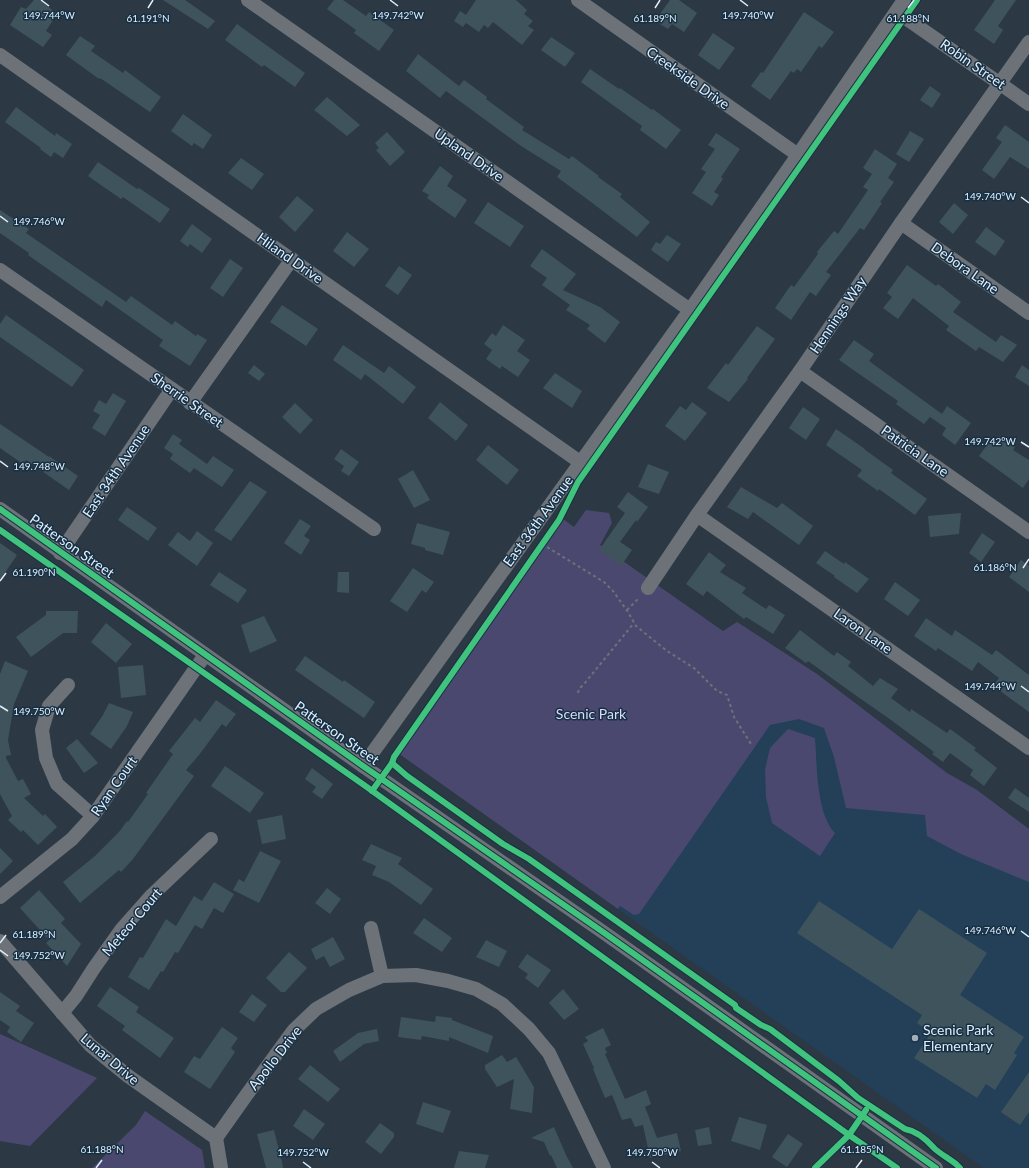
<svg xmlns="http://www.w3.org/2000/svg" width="1029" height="1168" font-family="Lato,sans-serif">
<rect width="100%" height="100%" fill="#2c3944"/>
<!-- built -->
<path fill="#234058" d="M783,674L1029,855V1168H984L618,909Z"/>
<!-- green -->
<g fill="#4b4870">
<path d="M586,510L609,513L612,523L600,545L723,631L737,622L817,674L947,773L977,790L1029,829V882L961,854L927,836L925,815L846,808L834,757L824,728L799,719L770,725L639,914L634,915L620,906L618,909L398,753L563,519L574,527Z"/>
<path d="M788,729L815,738C817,764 816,814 835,833L820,856L772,823L766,797L765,770L770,748Z"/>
<path d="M0,1034L97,1078L30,1146L0,1141Z"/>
<path d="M145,1111L202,1150L205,1168H92L136,1125Z"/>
</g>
<!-- building -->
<g fill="#3e535c">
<path d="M34,0H40L57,14L46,31L52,35L43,47L10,25L21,7L26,9Z"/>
<path d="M163,0H185L215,21L208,29Z"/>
<path d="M334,0H343L366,16L369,12L394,30L379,51L354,33L356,30L327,9Z"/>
<path d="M476,0H516L527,10L524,14L533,21L528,26L534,30L522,45L493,22L488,28L484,25L479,32L466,23L463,27L454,21L460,11L466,15Z"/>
<path d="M670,0H679L697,13L684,32L672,24L668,29L655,21Z"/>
<path d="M995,0H1016L998,26L1003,30L994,44L974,30Z"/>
<path d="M804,12L834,32L822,48L819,46L801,72L797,69L794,73L791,71L770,100L751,86L761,72L763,73Z"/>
<path d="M237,24L305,73L295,87L264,65L262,67L225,40Z"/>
<path d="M713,33L735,48L719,70L698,55Z"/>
<path d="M80,36L95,46L91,51L123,73L125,70L161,97L150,112L100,78L99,79L66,55Z"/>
<path d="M551,37L575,53L565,67L541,50Z"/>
<path d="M418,54L459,86L464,80L487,97L486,99L524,127L522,130L569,159L572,156L599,176L598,177L622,194L620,197L650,222L637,237L591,202L557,177L561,171L521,146L446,91L440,98L406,71Z"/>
<path d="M590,69L619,89L620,88L652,110L653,109L681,130L666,149L640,130L642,126L581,82Z"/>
<path d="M930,86L941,94L932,108L920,100Z"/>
<path d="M327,97L360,125L347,136L314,110Z"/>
<path d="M16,107L55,136L56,133L72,144L63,158L54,152L51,157L40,149L41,148L5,122Z"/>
<path d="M183,114L212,135L203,149L194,143L192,146L171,131Z"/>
<path d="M1005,125L1029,142V169L1010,157L994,179L982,170L1002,142L996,138Z"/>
<path d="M910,131L924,139L909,162L896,154Z"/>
<path d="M387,132L405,152L390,166L376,150L379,148L375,143Z"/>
<path d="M716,133L740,149L721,177L723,179L714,192L719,195L712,206L692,193L706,172L701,169L715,149L708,145Z"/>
<path d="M875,149L897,164L888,178L894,182L880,202L882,203L864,230L860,228L826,272L831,275L816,296L810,292L791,320L775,308L791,285L794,287L818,254L817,252L834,231L838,234L868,190L863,187L872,174L863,168Z"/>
<path d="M241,158L264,174L252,190L228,173Z"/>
<path d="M98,162L137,189L139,188L170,209L160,223L123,197L121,199L88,176Z"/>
<path d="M440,166L453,176L447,186L467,200L455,218L427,198L429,195L422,191Z"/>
<path d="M297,196L314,210L295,232L279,217Z"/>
<path d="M488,202L524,226L510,247L474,223Z"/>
<path d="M954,203L968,215L953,234L939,222Z"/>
<path d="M0,210L29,229L26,233L126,302L131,296L172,325L175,321L196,336L197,334L207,340L190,366L159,346L163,340L106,300L102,307L28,255L29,253L0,233Z"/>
<path d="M192,224L212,239L202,253L190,244L188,247L180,241Z"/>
<path d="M986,227L1005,241L995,256L975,242Z"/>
<path d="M347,232L369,249L354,267L333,251Z"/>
<path d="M667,235L681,244L668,262L651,250L656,242L660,244Z"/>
<path d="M542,249L576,274L563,290L600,307L620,322L605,343L587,329L590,325L566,310L570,305L542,285L547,278L530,266Z"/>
<path d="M230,259L243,268L223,297L210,288Z"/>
<path d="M907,265L936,286L938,284L961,302L953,312L996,342L1001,335L1017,345L1003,362L979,347L976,351L946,330L949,326L913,298L898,319L883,308L892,297L887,293Z"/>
<path d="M399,266L412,275L398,295L385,286Z"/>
<path d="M282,305L318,329L306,346L270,322Z"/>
<path d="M6,315L84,370L72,387L0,337V324Z"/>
<path d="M503,325L525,340L517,351L530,360L518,377L502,366L500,369L486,359L492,350L484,344L492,333L496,336Z"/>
<path d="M757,326L775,339L747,378L748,379L729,402L707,388L726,363L728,365Z"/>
<path d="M854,340L874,354L869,361L942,414L947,406L971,423L955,445L942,435L946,428L930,417L924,424L896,404L898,401L839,360Z"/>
<path d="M343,345L384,373L389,366L416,387L403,404L365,374L361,380L333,360Z"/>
<path d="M254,365L265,374L259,381L248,373Z"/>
<path d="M1022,365L1029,370V386L1015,377Z"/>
<path d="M555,373L582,391L572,408L543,388Z"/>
<path d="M113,393L126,401L105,436L92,428L100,415L93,411L99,400L106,404Z"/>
<path d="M440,402L468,425L456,441L428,418Z"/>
<path d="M692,402L707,413L685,441L665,426L680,406L686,410Z"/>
<path d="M295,403L313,420L300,434L282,417Z"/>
<path d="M803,407L820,419L806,440L789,428Z"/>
<path d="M0,424L49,457V456L78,476L69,490L26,460L23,464L0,448Z"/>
<path d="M836,429L865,449H864L893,470L891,473L927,499L915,515L879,489L878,491L857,476L862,470L826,445Z"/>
<path d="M173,434L182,440L179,444L207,464L213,456L234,470L222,487L194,468L190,473L170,459L173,454L164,448Z"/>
<path d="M999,436L1015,447L1013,450L1029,460V479L1023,488L979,456L990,441L993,444Z"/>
<path d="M488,445L519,470L507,485L476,460Z"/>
<path d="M341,449L359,462L349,476L341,471L344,466L334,459Z"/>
<path d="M648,464L669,472L659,494L638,487Z"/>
<path d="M413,470L430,500L414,508L398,479Z"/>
<path d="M250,481L267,492L231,541L214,530Z"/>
<path d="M741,487L777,508L782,503L813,526L799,545L753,512L748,519L727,507Z"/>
<path d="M628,492L648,507L637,522L636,520L620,542L632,550L621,566L599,550L625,513L617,507Z"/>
<path d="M127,507L157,528L148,541L118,520Z"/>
<path d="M961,513L959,534L930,537L928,516Z"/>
<path d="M300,519L311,526L304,536L310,540L301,555L284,543Z"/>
<path d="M417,523L450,532L443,555L425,550V548L411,544Z"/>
<path d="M197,531L213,543L197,566L168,545L178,532L190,541Z"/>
<path d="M982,533L995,542L981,562L969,553Z"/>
<path d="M0,543L17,555L0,580Z"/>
<path d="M825,551L844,564L845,562L869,579L857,593L834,577L835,576L816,563Z"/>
<path d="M709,552L726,565L720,572L746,588L742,593L766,609L769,605L785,615L773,634L746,617L744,619L707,591L703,596L686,584Z"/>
<path d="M1021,560L1029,566V592L1009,577Z"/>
<path d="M413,568L434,582L426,593L422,590L407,612L390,601Z"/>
<path d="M219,572L247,590L238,603L210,585Z"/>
<path d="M338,572H349V593L337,592Z"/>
<path d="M895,582L920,600L908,616L884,599Z"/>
<path d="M46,611H78L77,633H63L31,657L16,637L46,615Z"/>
<path d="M264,616L277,641L250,653L241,625Z"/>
<path d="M926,618L952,636L955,630L992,655L996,650L1029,675V712L993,686L999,678L978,662L972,671L938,648L936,651L914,636Z"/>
<path d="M106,623L132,644L116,663L91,642Z"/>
<path d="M800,630L834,656L837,652L851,662L848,666L873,686L880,678L898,689L891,698L910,712L911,709L947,733L950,729L976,748L974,750L997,768L984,786L970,775L973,770L950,753L943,762L932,754L934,752L891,720L851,692L808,661L806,663L785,648Z"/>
<path d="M305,656L343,682L344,680L375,702L364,718L295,670Z"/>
<path d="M5,661L28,671L14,704L8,740L11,755L6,756V758L18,781L23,779L31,794L24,798L43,816L45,814L57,827L38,845L23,830L21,832L8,820L12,816L0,794V674Z"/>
<path d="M143,665L146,695L121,698L118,667Z"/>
<path d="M216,700L236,714L226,727L222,724L199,755L186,770L194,776L133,859L121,872L119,870L80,903L63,882L95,856L119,832L127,821L128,822L148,794L146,793L173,754L169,751L195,718L200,722Z"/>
<path d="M109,703L133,712L127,726L111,749L90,734L103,715Z"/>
<path d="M77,739L98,763L84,773L66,748Z"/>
<path d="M225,766L264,793L250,813L211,786Z"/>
<path d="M312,768L333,784L322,799L312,792L316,787L305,779Z"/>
<path d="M1015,788L1029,798V812L1008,798Z"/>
<path d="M282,815L286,839L262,844L257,820Z"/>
<path d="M371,844L402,858L398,864L433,889L421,905L389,882L372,875L376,866L362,860Z"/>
<path d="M0,848L13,861L0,874Z"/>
<path d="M260,851L281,861L259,903L233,890L239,879L244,882Z"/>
<path d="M214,882L234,894L223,913L214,908L202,929L195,925L178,953L175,952L163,972L161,971L149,990L128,977L140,957L143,958L166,919L176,926L194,896L202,901Z"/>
<path d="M327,888L341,899L330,914L315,903Z"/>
<path d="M39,890L65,919L61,923L81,944L67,966L46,943L49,940L20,908Z"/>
<path d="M819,901L892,949L919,909L987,953L960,995L1024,1037L1014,1053L1017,1055L995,1090L986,1084L977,1098L914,1058L931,1033L917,1023L922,1015L797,933Z"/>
<path d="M424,918L452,938L442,952L413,933Z"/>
<path d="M333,937L345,959L330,967L324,956L316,960L311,949Z"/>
<path d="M486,940L507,951L499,967L476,957Z"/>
<path d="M289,952L307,968L285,992H281L266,978Z"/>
<path d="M527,954L551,970L538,988L525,978L528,974L518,967Z"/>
<path d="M110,987L139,1007L136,1012L174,1038L160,1058L122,1030L125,1026L97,1006Z"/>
<path d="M563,989L579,1009L564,1020L549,1003Z"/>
<path d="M0,992L20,1006L16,1011L34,1023L21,1042L7,1032L10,1027L0,1020Z"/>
<path d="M252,994L267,1005L254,1022L239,1012Z"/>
<path d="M436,1016L452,1018V1020L493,1036L488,1053L449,1037V1041L422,1036L421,1040L398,1037L401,1017L435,1022Z"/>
<path d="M222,1027L238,1038L231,1048L235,1052L210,1089L184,1072L194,1056L200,1059Z"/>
<path d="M603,1028L611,1045L605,1048L607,1053L605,1054L625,1099L646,1090L651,1104L645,1107L657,1138L677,1133L681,1151L650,1158L643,1125L635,1127L631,1118L622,1120L612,1095L605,1098L593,1069L594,1068L583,1044L588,1041L585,1037Z"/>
<path d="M377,1029L379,1041L364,1044L340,1062L333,1051L358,1033Z"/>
<path d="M502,1055L507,1062L516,1057L534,1087L532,1113L510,1109L514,1079L497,1087L485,1069V1065Z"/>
<path d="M310,1065L340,1089L328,1102L298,1079Z"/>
<path d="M1029,1072V1112L1020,1125L1001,1112Z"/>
<path d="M423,1102L451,1111L443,1133L416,1124Z"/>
<path d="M304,1109L325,1124L313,1140L293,1126Z"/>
<path d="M739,1117L767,1125L760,1150L731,1141Z"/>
<path d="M380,1123L394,1133V1137L381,1154L365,1142Z"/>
<path d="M554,1127L566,1155L573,1168H557L551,1155L550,1156L544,1142L531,1138Z"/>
<path d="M709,1127L712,1144L698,1146L695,1130Z"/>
<path d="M274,1130L282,1162L283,1168H266L257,1134Z"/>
<path d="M788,1134L803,1144L787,1167L772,1157Z"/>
<path d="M459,1151L489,1155L485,1168H454Z"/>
</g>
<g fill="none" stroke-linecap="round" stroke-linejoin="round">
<!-- path -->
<g stroke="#6c727a" stroke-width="2" stroke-dasharray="3 3" stroke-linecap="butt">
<path d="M542,544L604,582L613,591L628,612L636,626L667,651L694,668L717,691L727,695L734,717L751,744"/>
<path d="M627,610L639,598"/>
<path d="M578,693L579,689L584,684L634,623"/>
</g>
<!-- minor -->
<g stroke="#6d7279" stroke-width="14">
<path d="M248,0L690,310"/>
<path d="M578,0L798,155"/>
<path d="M897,12L1029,104"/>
<path d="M0,55L580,462"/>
<path d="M901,223L1029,313"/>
<path d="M0,270L374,529"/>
<path d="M800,371L1029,532"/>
<path d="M190,403L292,259"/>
<path d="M0,509L363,766L603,932L936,1168"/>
<path d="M697,515L1029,748"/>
<path d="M60,553L172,389"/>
<path d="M648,588L697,515L800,371L901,223L1029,42"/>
<path d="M68,685L49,706L42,730L46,758L57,784L93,816"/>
<path d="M363,766L469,618L690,310L798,155L904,0"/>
<path d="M0,897L72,839L93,816L205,655"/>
<path d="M371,928L382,976"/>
<path d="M0,941L90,1045L128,1076L216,1138L221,1168"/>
<path d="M62,1013L76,996L94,968L121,930L152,895L211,839"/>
<path d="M216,1138L245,1097L294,1030L316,1009L349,990L382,976L416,975L448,981L476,989L502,1004L529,1029L549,1053L604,1168"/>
</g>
<!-- cycleway casing -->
<g stroke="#173044" stroke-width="8">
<g id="cycleway">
<path d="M0,509L363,766L603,932L936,1168"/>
<path d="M0,530L364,785L849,1135L897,1168"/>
<path d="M392,763L407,776L503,844L529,859L735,1005L736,1008L761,1025L770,1029L839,1081L858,1098L905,1129C917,1131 926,1139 934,1148C940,1154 950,1159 957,1165L960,1168"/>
<path d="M372,791L392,763L394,757L559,520L578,482L917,0"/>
<path d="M815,1168L849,1135L866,1110"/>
</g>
</g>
<!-- cycleway -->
<use href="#cycleway" stroke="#40c37c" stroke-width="6"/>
</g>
<!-- ticks -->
<path fill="none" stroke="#e0effc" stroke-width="1.5" d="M41,0L49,6M390,0L398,6M740,0L748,6M148,8L153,0M655,8L660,0M908,8L914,0M1021,197L1029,203M0,216L8,222M1021,442L1029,447M0,461L8,467M1023,568L1029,559M0,581L6,573M1021,686L1029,692M0,706L8,711M1021,931L1029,937M0,943L6,935M0,950L8,956M303,1162L311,1168M652,1162L660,1168M96,1168L102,1160M856,1168L862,1160"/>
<!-- markers -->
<circle fill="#a1afbc" stroke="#173044" stroke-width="1.5" cx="915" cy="1038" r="4"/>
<g text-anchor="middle" stroke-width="3" stroke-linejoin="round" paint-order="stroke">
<!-- street labels -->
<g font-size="14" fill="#e0effc" stroke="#173044">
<text transform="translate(973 64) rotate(35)" y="5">Robin Street</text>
<text transform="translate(688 78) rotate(35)" y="5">Creekside Drive</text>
<text transform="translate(469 155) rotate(35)" y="5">Upland Drive</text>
<text transform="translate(290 258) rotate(35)" y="5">Hiland Drive</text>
<text transform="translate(965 268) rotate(35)" y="5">Debora Lane</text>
<text transform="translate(838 315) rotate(-56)" y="5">Hennings Way</text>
<text transform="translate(187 400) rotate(35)" y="5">Sherrie Street</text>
<text transform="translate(915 451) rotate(35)" y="5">Patricia Lane</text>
<text transform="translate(116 471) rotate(-56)" y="5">East 34th Avenue</text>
<text transform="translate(538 521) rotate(-54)" y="5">East 36th Avenue</text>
<text transform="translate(72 546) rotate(35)" y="5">Patterson Street</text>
<text transform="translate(863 631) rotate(35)" y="5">Laron Lane</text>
<text transform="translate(337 733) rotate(35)" y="5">Patterson Street</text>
<text transform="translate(114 786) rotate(-55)" y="5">Ryan Court</text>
<text transform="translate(132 922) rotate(-50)" y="5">Meteor Court</text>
<text transform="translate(275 1058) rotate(-52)" y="5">Apollo Drive</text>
<text transform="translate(110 1059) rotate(40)" y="5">Lunar Drive</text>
</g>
<!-- park labels -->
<g font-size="14" fill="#dddafb" stroke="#173044">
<text x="591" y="719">Scenic Park</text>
</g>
<!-- poi labels -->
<g font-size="14" fill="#e0effc" stroke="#173044" text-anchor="start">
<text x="923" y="1035">Scenic Park<tspan x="923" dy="16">Elementary</tspan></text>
</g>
</g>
<g font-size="10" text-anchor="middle" fill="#e0effc" stroke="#173044" stroke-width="3" stroke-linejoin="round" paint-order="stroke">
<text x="49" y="19">149.744°W</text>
<text x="748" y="19">149.740°W</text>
<text x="398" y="19">149.742°W</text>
<text x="148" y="22">61.191°N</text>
<text x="655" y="22">61.189°N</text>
<text x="908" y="22">61.188°N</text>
<text x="990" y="200">149.740°W</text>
<text x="39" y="225">149.746°W</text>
<text x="990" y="445">149.742°W</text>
<text x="39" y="470">149.748°W</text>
<text x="995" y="571">61.186°N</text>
<text x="34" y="576">61.190°N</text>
<text x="990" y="690">149.744°W</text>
<text x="39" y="715">149.750°W</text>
<text x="990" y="934">149.746°W</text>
<text x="34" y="938">61.189°N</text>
<text x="39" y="959">149.752°W</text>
<text x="102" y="1153">61.188°N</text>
<text x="862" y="1153">61.185°N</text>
<text x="303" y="1156">149.752°W</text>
<text x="652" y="1156">149.750°W</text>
</g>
</svg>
